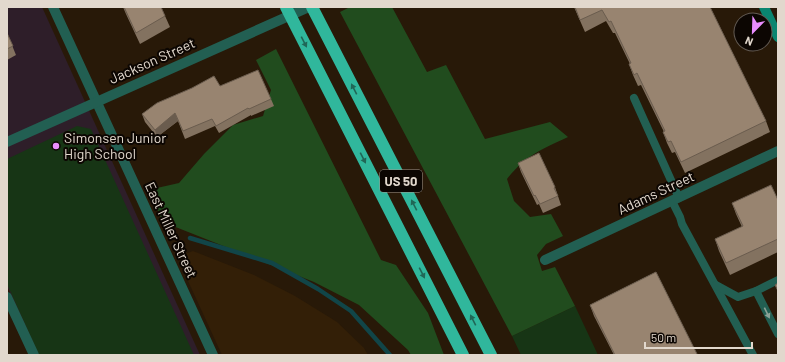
<svg xmlns="http://www.w3.org/2000/svg" width="785" height="362" font-family="Barlow,sans-serif">
<rect width="100%" height="100%" fill="#281908"/>
<!-- built -->
<path fill="#331f07" d="M193,251L254,275L295,296L337,322L364,348L368,355H222L177,257Z"/>
<!-- education -->
<path fill="#2e1e29" d="M7,7H42L200,355H39L7,286Z"/>
<!-- green -->
<g fill="#173515">
<path d="M77,126L91,129L194,355H39L7,284V159Z"/>
<path d="M575,306L598,355H521L512,336Z"/>
</g>
<!-- forest -->
<g fill="#214c1e">
<path d="M350,7H392L427,72L446,65L485,139L550,122L568,137C542,149 525,156 507,179L514,201L530,217L551,214L563,236L546,244L537,255L542,271L555,267L575,306L512,336L340,12Z"/>
<path d="M276,49L381,260L396,265L428,313L444,355H411L408,350L359,305L314,282L163,222L148,190L179,183L204,154L233,125L263,116L271,90L256,60Z"/>
</g>
<g fill="none" stroke-linecap="round" stroke-linejoin="round">
<!-- stream -->
<path stroke="#114548" stroke-width="4.5" d="M190,238L272,263L318,289L351,311L390,355"/>
<!-- lane -->
<g stroke="#225f52" stroke-width="8">
<path d="M634,98L679,198"/>
<path d="M672,201L680,217L682,224L753,355"/>
<path d="M716,285L738,297L756,291L778,280"/>
<path d="M756,291L778,334"/>
</g>
<!-- street -->
<g stroke="#225f52" stroke-width="10">
<path d="M53,7L213,355"/>
<path d="M7,142L309,7"/>
<path d="M545,260L778,151"/>
<path d="M7,297L34,355"/>
</g>
<!-- secondary -->
<path stroke="#098570" stroke-width="10" d="M764,7L778,37"/>
<!-- highway -->
<g stroke="#30b79c" stroke-width="12">
<path d="M286,7L463,355"/>
<path d="M312,7L491,355"/>
</g>
</g>
<!-- wall -->
<g fill="#837260">
<path d="M123,7H161L170,27L140,44L126,14Z"/>
<path d="M574,7H710L766,121L770,132L685,173L675,152L672,153L667,143L663,132H664L641,85L638,86L633,75L629,64H630L615,33H613L606,21L585,32Z"/>
<path d="M7,33L16,55L7,60Z"/>
<path d="M220,86L271,99L274,106L251,116V115L219,133L215,126L185,139L178,121L157,137L145,122L142,114Z"/>
<path d="M518,163L555,187L561,205L543,213L539,204L537,205L521,172Z"/>
<path d="M778,200V252L730,275L719,251L715,239L742,227L736,214L732,203Z"/>
<path d="M656,272L697,355H614L594,316L590,305Z"/>
</g>
<!-- shaded-wall -->
<path fill="#6a5c4e" d="M175,113L178,121L157,137L155,130Z"/>
<!-- building -->
<g fill="#988470" stroke="#6a5c4e">
<path d="M124,7H161L165,16L136,33Z"/>
<path d="M575,7H710L766,121L681,162L671,141L668,142L663,132L665,131L637,73L634,75L629,64L631,63L611,21L609,22L602,10L580,20Z"/>
<path d="M7,33L13,46L7,49Z"/>
<path d="M258,70L271,99L249,109L248,108L216,126L212,119L183,131L175,113L155,130L142,114L157,103L192,88L214,76L220,86Z"/>
<path d="M539,153L555,187L554,188L558,196L540,204L535,195L534,196L518,163Z"/>
<path d="M771,185L778,200V239L726,263L715,239L743,226L732,203Z"/>
<path d="M656,272L697,354L694,355H615L590,305Z"/>
<path d="M778,283V291L775,285Z"/>
</g>
<!-- one-way arrows -->
<defs><path id="oneway-solid" d="M-6-.8H1V-3.2L6.5 0L1 3.2V.8H-6Z"/></defs>
<g fill="#206757">
<use href="#oneway-solid" transform="translate(304 42) rotate(63)"/>
<use href="#oneway-solid" transform="translate(354 89) rotate(-117)"/>
<use href="#oneway-solid" transform="translate(363 158) rotate(63)"/>
<use href="#oneway-solid" transform="translate(414 205) rotate(-117)"/>
<use href="#oneway-solid" transform="translate(422 273) rotate(63)"/>
<use href="#oneway-solid" transform="translate(473 320) rotate(-117)"/>
</g>
<use fill="#8ca296" href="#oneway-solid" transform="translate(767 313) rotate(64)"/>
<!-- markers -->
<circle fill="#e98dfe" stroke="#0c0602" stroke-width="1.5" cx="56" cy="146" r="4"/>
<g text-anchor="middle" stroke-width="4" stroke-linejoin="round" paint-order="stroke">
<!-- shield labels -->
<rect fill="#0c0602" stroke="#a29990" stroke-width="1" x="380" y="170" width="42" height="22" rx="3"/>
<g font-size="13" font-weight="bold" fill="#e2d8cd">
<text x="401" y="186">US 50</text>
</g>
<!-- street labels -->
<g font-size="14" fill="#e2d8cd" stroke="#0c0602">
<text transform="translate(152 61) rotate(-24)" y="5">Jackson Street</text>
<text transform="translate(656 193) rotate(-25)" y="5">Adams Street</text>
<text transform="translate(171 230) rotate(65)" y="5">East Miller Street</text>
</g>
<!-- poi labels -->
<g font-size="14" fill="#e2d8cd" stroke="#0c0602" text-anchor="start">
<text x="64" y="143">Simonsen Junior<tspan x="64" dy="16">High School</tspan></text>
</g>
</g>
<!-- border -->
<rect width="785" height="362" fill="none" stroke="#e2d8cd" stroke-width="16"/>
<!-- north arrow -->
<g transform="translate(753 32) rotate(203)"><circle r="19" fill="#0c0602" stroke="#625a53"/>
<path d="M0-3L7 15L0 10L-7 15Z" fill="#e98dfe"/>
<text y="-6" font-size="11" font-weight="bold" text-anchor="middle" fill="#e2d8cd">N</text>
</g>
<!-- scale -->
<path d="M645 342v6h107v-6" fill="none" stroke="#e2d8cd" stroke-width="2"/>
<text x="651" y="342" font-size="12" fill="#e2d8cd" stroke="#0c0602" stroke-width="3" paint-order="stroke">50 m</text>
</svg>
